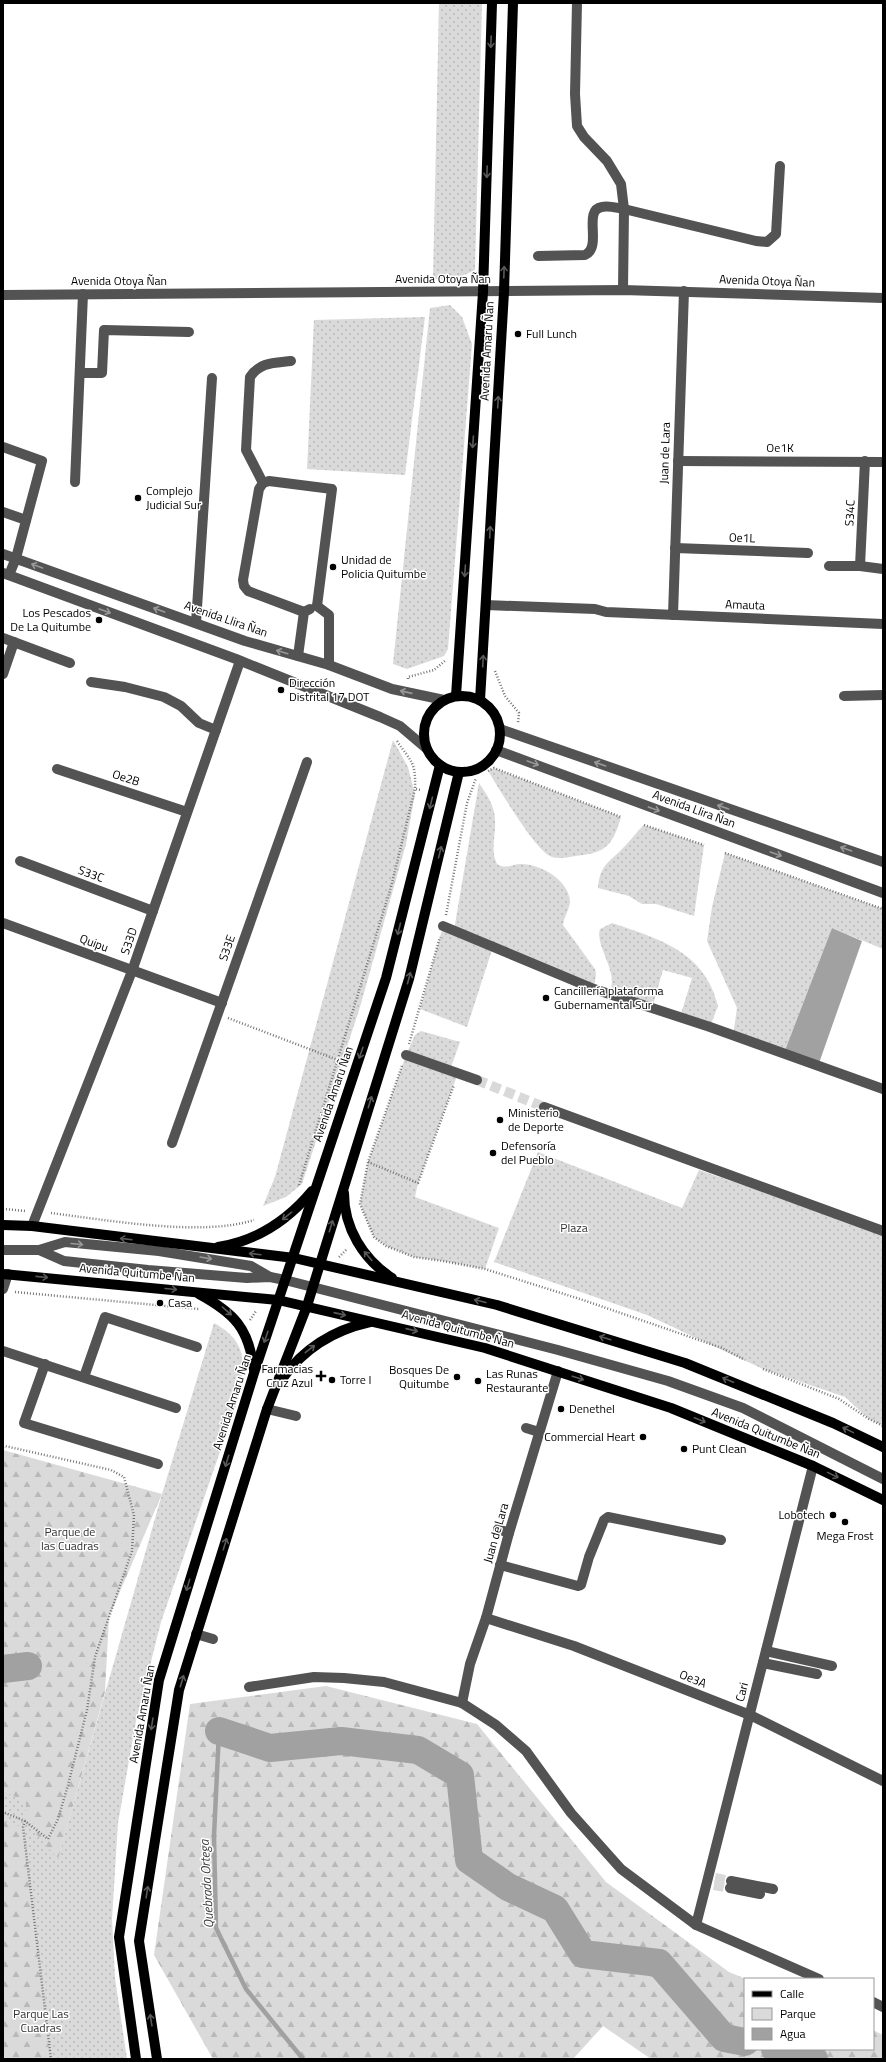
<svg xmlns="http://www.w3.org/2000/svg" width="886" height="2062" font-family="'Titillium Web',sans-serif">
<defs>
<pattern id="green-dots" width="8" height="8" patternUnits="userSpaceOnUse"><rect width="8" height="8" fill="#dadada"/><path d="M2 2h.1M6 6h.1" fill="none" stroke="#b9b9b9" stroke-width="1.8" stroke-linecap="round"/></pattern>
<pattern id="forest-firs" width="22" height="20" patternUnits="userSpaceOnUse"><rect width="22" height="20" fill="#dadada"/><path d="M5 1l3.5 6h-7zM16 11l3.5 6h-7z" fill="#b9b9b9"/></pattern>
</defs>
<rect width="100%" height="100%" fill="#fff"/>
<!-- green -->
<g fill="url(#green-dots)">
<path d="M439,3H482L475,270L453,280L433,279Z"/>
<path d="M450,305L462,317L472,344L448,649L444,656L407,669L393,664L430,308Z"/>
<path d="M425,317L405,475L307,469L314,320Z"/>
<path d="M393,740L408,767L415,794L406,844L360,1007L302,1184L286,1197L263,1206L275,1177Z"/>
<path d="M494,768L621,817C614,840 609,852 583,855C572,856 562,860 552,857C535,851 499,788 488,771Z"/>
<path d="M479,783C487,795 495,806 495,821C496,835 490,851 497,864C506,870 512,864 521,864C540,864 568,879 570,901C570,908 564,917 563,925L595,969L596,974L594,989L493,947L467,1027L420,1009L443,926L454,930Z"/>
<path d="M644,825L704,845L694,916L656,904H642L629,896L598,888C600,864 610,862 625,846C632,839 637,831 644,825Z"/>
<path d="M725,853L883,909V949L832,928L784,1053L733,1036L737,1008L707,941L712,907Z"/>
<path d="M612,923C660,939 705,952 718,1006L710,1027L680,1017L692,978L663,970L652,1008L609,994C619,974 600,954 599,934L600,929Z"/>
<path d="M421,1031L460,1042L450,1070L458,1073L418,1183L415,1197L499,1228L485,1269L443,1261L414,1257L386,1246L374,1237L360,1204L368,1162L375,1143L406,1055L415,1035Z"/>
<path d="M538,1152L682,1208L699,1170L883,1234V1426L869,1419L845,1397L763,1369L647,1315L494,1262Z"/>
<path d="M214,1323C248,1342 245,1362 239,1397L161,1622L136,1721L118,1823L112,1919L115,1978L127,2059H3V1790L27,1803L58,1858L162,1494Z"/>
</g>
<!-- forest -->
<g fill="url(#forest-firs)">
<path d="M3,1450L162,1494L109,1617L105,1692L58,1859L25,1821L26,1803L3,1790Z"/>
<path d="M326,1686L477,1724L606,1882L729,1972L746,1979L745,2049H873V2030L883,2035V2059H651L603,2026L573,2059H213L154,1955L190,1704Z"/>
<path d="M3,1822L23,1827L50,2059H3Z"/>
</g>
<!-- water -->
<path fill="#a1a1a1" d="M832,928L862,941L818,1066L784,1053Z"/>
<g fill="none" stroke-linecap="round" stroke-linejoin="round">
<!-- stream -->
<path stroke="#a1a1a1" stroke-width="4.5" d="M219,1731L214,1836L216,1928L246,1989L303,2059"/>
<!-- river -->
<g stroke="#a1a1a1" stroke-width="28">
<path d="M3,1669L28,1666"/>
<path d="M219,1731L270,1748L341,1741L418,1750L460,1775L469,1860L508,1887L555,1909L583,1954L659,1963L724,2038L745,2042"/>
<path d="M775,2049L814,2059"/>
</g>
<!-- minor-tunnel -->
<g stroke="#d9d9d9" stroke-width="10" stroke-dasharray="10 5" stroke-linecap="butt">
<path d="M477,1080L544,1107"/>
<path d="M715,1878L731,1881"/>
<path d="M714,1885L730,1888"/>
</g>
<!-- path -->
<g stroke="#757575" stroke-width="2.5" stroke-dasharray="1 2" stroke-linecap="butt">
<path d="M495,671L505,696L519,713L518,723"/>
<path d="M408,679V677L434,670L446,660"/>
<path d="M397,741C411,762 416,761 415,789L421,790"/>
<path d="M488,771L494,768L621,817"/>
<path d="M644,825L704,845"/>
<path d="M725,853L883,909"/>
<path d="M446,915L467,803L476,778"/>
<path d="M228,1018L338,1060"/>
<path d="M409,1044L440,937"/>
<path d="M402,1066L368,1162L360,1204L374,1237L386,1246L414,1257L443,1261L485,1269L583,1300L722,1348L745,1360"/>
<path d="M368,1162L418,1183L454,1085"/>
<path d="M299,1185L391,887L415,789"/>
<path d="M3,1209L26,1211"/>
<path d="M51,1213C107,1220 202,1237 254,1220"/>
<path d="M339,1257L347,1249"/>
<path d="M15,1292L199,1309"/>
<path d="M250,1320L256,1311"/>
<path d="M763,1369L839,1399L869,1419L883,1426"/>
<path d="M3,1447L5,1446L111,1470L124,1477L134,1515L132,1551L95,1657L87,1710L68,1785L58,1819L48,1839L25,1821L3,1812"/>
<path d="M25,1821L23,1827L51,2059"/>
</g>
<!-- minor -->
<g stroke="#535353" stroke-width="10">
<path d="M577,3L575,94L577,126L584,137L607,161L621,184L624,209L623,290"/>
<path d="M538,256L585,255C603,247 582,210 602,207C608,205 617,208 624,209L756,241L767,242L776,234L780,166"/>
<path d="M3,295L623,290L883,298"/>
<path d="M80,373H102L104,330L189,332"/>
<path d="M3,447L42,461L16,558L9,575"/>
<path d="M678,461L883,462"/>
<path d="M75,482L83,294"/>
<path d="M263,483L246,450L250,377C260,362 274,363 291,361"/>
<path d="M3,512L26,520"/>
<path d="M675,548L808,553"/>
<path d="M3,554L245,641L329,665L392,689L444,700"/>
<path d="M829,566H860L883,569"/>
<path d="M860,566L865,461"/>
<path d="M3,573L236,659L380,717L400,726L427,749"/>
<path d="M486,605L595,609L606,612L883,624"/>
<path d="M317,606L329,615V665"/>
<path d="M304,612L248,591L244,586L243,580L259,489L263,483L269,481L332,489L317,606"/>
<path d="M673,615L684,291"/>
<path d="M196,623L212,378"/>
<path d="M3,638L70,663"/>
<path d="M298,656L304,612L310,609"/>
<path d="M3,674L14,642"/>
<path d="M91,682L125,687L164,697L181,706L199,723L216,730"/>
<path d="M844,696L883,695"/>
<path d="M500,729L883,862"/>
<path d="M496,750L883,893"/>
<path d="M57,769L187,812"/>
<path d="M20,861L153,911"/>
<path d="M3,923L222,1003"/>
<path d="M443,926L594,989L710,1027L883,1089"/>
<path d="M406,1055L477,1080"/>
<path d="M544,1107L883,1231"/>
<path d="M172,1143L307,762"/>
<path d="M32,1226L132,971L240,661"/>
<path d="M3,1250H39L65,1242L159,1251L251,1266L270,1277"/>
<path d="M39,1250L64,1261L148,1270L247,1278L270,1277L285,1280L558,1350L668,1381L743,1408L883,1479"/>
<path d="M3,1289L8,1274"/>
<path d="M3,1351L176,1408"/>
<path d="M45,1364L24,1423L158,1464"/>
<path d="M84,1377L105,1317L197,1347"/>
<path d="M267,1409L296,1416"/>
<path d="M526,1428L539,1432"/>
<path d="M498,1529L509,1533"/>
<path d="M500,1565L578,1586L581,1585L589,1557L604,1520L608,1517L721,1540"/>
<path d="M486,1618L574,1646L750,1715L883,1781"/>
<path d="M196,1634L213,1639"/>
<path d="M766,1651L832,1666"/>
<path d="M763,1663L817,1674"/>
<path d="M249,1687L314,1677L344,1678L384,1682L462,1703L496,1725L526,1751L571,1813L621,1869L696,1925L819,1979"/>
<path d="M462,1703L470,1664L486,1618L509,1533L558,1371"/>
<path d="M731,1881L773,1889"/>
<path d="M730,1888L760,1894"/>
<path d="M696,1925L813,1466"/>
<path d="M873,2002L883,2007"/>
</g>
<!-- major -->
<g stroke="#000" stroke-width="10">
<path d="M456,696L483,292L492,3"/>
<circle cx="462" cy="734" r="38"/>
<path d="M480,700L504,292L513,3"/>
<path d="M344,1193C344,1228 363,1259 392,1278"/>
<path d="M3,1225L32,1226L294,1258L497,1305L685,1363L833,1423L883,1447"/>
<path d="M218,1247C256,1241 288,1220 312,1191"/>
<path d="M3,1274L278,1300L485,1348L671,1408L813,1466L883,1500"/>
<path d="M199,1294C234,1313 249,1328 254,1370"/>
<path d="M282,1379C304,1348 334,1330 370,1322"/>
<path d="M136,2059L119,1937L159,1680L254,1373L386,978L440,765"/>
<path d="M157,2059L139,1941L179,1690L267,1409L307,1306L320,1264L409,979L459,772"/>
</g>
</g>
<!-- one-way arrows -->
<defs><path id="oneway-shaft" d="M-6 0H5M1.5-3L5.5 0L1.5 3" fill="none" stroke-width="1.6" stroke-linecap="round" stroke-linejoin="round"/></defs>
<g stroke="#595959">
<use href="#oneway-shaft" transform="translate(491 42) rotate(92)"/>
<use href="#oneway-shaft" transform="translate(487 172) rotate(92)"/>
<use href="#oneway-shaft" transform="translate(504 272) rotate(-88)"/>
<use href="#oneway-shaft" transform="translate(498 402) rotate(-87)"/>
<use href="#oneway-shaft" transform="translate(473 442) rotate(94)"/>
<use href="#oneway-shaft" transform="translate(490 532) rotate(-87)"/>
<use href="#oneway-shaft" transform="translate(465 571) rotate(94)"/>
<use href="#oneway-shaft" transform="translate(483 661) rotate(-87)"/>
<use href="#oneway-shaft" transform="translate(431 803) rotate(104)"/>
<use href="#oneway-shaft" transform="translate(440 852) rotate(-76)"/>
<use href="#oneway-shaft" transform="translate(399 929) rotate(104)"/>
<use href="#oneway-shaft" transform="translate(409 978) rotate(-75)"/>
<use href="#oneway-shaft" transform="translate(361 1053) rotate(109)"/>
<use href="#oneway-shaft" transform="translate(370 1102) rotate(-73)"/>
<use href="#oneway-shaft" transform="translate(287 1216) rotate(141)"/>
<use href="#oneway-shaft" transform="translate(331 1226) rotate(-73)"/>
<use href="#oneway-shaft" transform="translate(126 1239) rotate(-173)"/>
<use href="#oneway-shaft" transform="translate(255 1254) rotate(-173)"/>
<use href="#oneway-shaft" transform="translate(368 1256) rotate(-130)"/>
<use href="#oneway-shaft" transform="translate(42 1277) rotate(6)"/>
<use href="#oneway-shaft" transform="translate(171 1289) rotate(5)"/>
<use href="#oneway-shaft" transform="translate(480 1301) rotate(-166)"/>
<use href="#oneway-shaft" transform="translate(227 1311) rotate(41)"/>
<use href="#oneway-shaft" transform="translate(340 1314) rotate(13)"/>
<use href="#oneway-shaft" transform="translate(412 1330) rotate(13)"/>
<use href="#oneway-shaft" transform="translate(266 1337) rotate(109)"/>
<use href="#oneway-shaft" transform="translate(605 1338) rotate(-163)"/>
<use href="#oneway-shaft" transform="translate(310 1349) rotate(-38)"/>
<use href="#oneway-shaft" transform="translate(578 1378) rotate(18)"/>
<use href="#oneway-shaft" transform="translate(728 1380) rotate(-158)"/>
<use href="#oneway-shaft" transform="translate(700 1420) rotate(22)"/>
<use href="#oneway-shaft" transform="translate(848 1430) rotate(-154)"/>
<use href="#oneway-shaft" transform="translate(227 1461) rotate(107)"/>
<use href="#oneway-shaft" transform="translate(833 1475) rotate(26)"/>
<use href="#oneway-shaft" transform="translate(225 1544) rotate(-73)"/>
<use href="#oneway-shaft" transform="translate(188 1585) rotate(107)"/>
<use href="#oneway-shaft" transform="translate(182 1681) rotate(-73)"/>
<use href="#oneway-shaft" transform="translate(152 1724) rotate(99)"/>
<use href="#oneway-shaft" transform="translate(147 1892) rotate(-81)"/>
<use href="#oneway-shaft" transform="translate(151 2020) rotate(-99)"/>
</g>
<g stroke="#989898">
<use href="#oneway-shaft" transform="translate(37 566) rotate(-160)"/>
<use href="#oneway-shaft" transform="translate(159 610) rotate(-160)"/>
<use href="#oneway-shaft" transform="translate(105 611) rotate(20)"/>
<use href="#oneway-shaft" transform="translate(282 652) rotate(-163)"/>
<use href="#oneway-shaft" transform="translate(406 692) rotate(-167)"/>
<use href="#oneway-shaft" transform="translate(533 763) rotate(20)"/>
<use href="#oneway-shaft" transform="translate(600 764) rotate(-161)"/>
<use href="#oneway-shaft" transform="translate(723 807) rotate(-161)"/>
<use href="#oneway-shaft" transform="translate(654 809) rotate(20)"/>
<use href="#oneway-shaft" transform="translate(846 849) rotate(-161)"/>
<use href="#oneway-shaft" transform="translate(776 854) rotate(20)"/>
<use href="#oneway-shaft" transform="translate(77 1244) rotate(5)"/>
<use href="#oneway-shaft" transform="translate(206 1258) rotate(10)"/>
</g>
<!-- markers -->
<g fill="#000" stroke="#fff" stroke-width="1.5">
<circle cx="518" cy="334" r="4"/>
<circle cx="138" cy="498" r="4"/>
<circle cx="333" cy="567" r="4"/>
<circle cx="99" cy="620" r="4"/>
<circle cx="281" cy="690" r="4"/>
<circle cx="546" cy="998" r="4"/>
<circle cx="500" cy="1120" r="4"/>
<circle cx="493" cy="1153" r="4"/>
<circle cx="160" cy="1303" r="4"/>
<path d="M319 1370h4v4h4v4h-4v4h-4v-4h-4v-4h4z"/>
<circle cx="457" cy="1377" r="4"/>
<circle cx="332" cy="1380" r="4"/>
<circle cx="478" cy="1381" r="4"/>
<circle cx="561" cy="1409" r="4"/>
<circle cx="643" cy="1437" r="4"/>
<circle cx="684" cy="1449" r="4"/>
<circle cx="833" cy="1515" r="4"/>
<circle cx="845" cy="1522" r="4"/>
</g>
<g text-anchor="middle" stroke-width="3" stroke-linejoin="round" paint-order="stroke">
<!-- street labels -->
<g font-size="12" fill="#000" stroke="#fff">
<text x="443" y="283">Avenida Otoya Ñan</text>
<text x="119" y="285">Avenida Otoya Ñan</text>
<text transform="translate(767 281) rotate(2)" y="4">Avenida Otoya Ñan</text>
<text transform="translate(487 351) rotate(-87)" y="4">Avenida Amaru Ñan</text>
<text x="780" y="452">Oe1K</text>
<text transform="translate(665 453) rotate(-88)" y="4">Juan de Lara</text>
<text transform="translate(850 513) rotate(-87)" y="4">S34C</text>
<text transform="translate(742 538) rotate(2)" y="4">Oe1L</text>
<text transform="translate(745 605) rotate(2)" y="4">Amauta</text>
<text transform="translate(226 619) rotate(19)" y="4">Avenida Llira Ñan</text>
<text transform="translate(126 778) rotate(18)" y="4">Oe2B</text>
<text transform="translate(694 809) rotate(20)" y="4">Avenida Llira Ñan</text>
<text transform="translate(91 874) rotate(20)" y="4">S33C</text>
<text transform="translate(129 941) rotate(-71)" y="4">S33D</text>
<text transform="translate(94 943) rotate(20)" y="4">Quipu</text>
<text transform="translate(227 948) rotate(-71)" y="4">S33E</text>
<text transform="translate(333 1094) rotate(-71)" y="4">Avenida Amaru Ñan</text>
<text transform="translate(137 1273) rotate(5)" y="4">Avenida Quitumbe Ñan</text>
<text transform="translate(458 1329) rotate(15)" y="4">Avenida Quitumbe Ñan</text>
<text transform="translate(232 1402) rotate(-72)" y="4">Avenida Amaru Ñan</text>
<text transform="translate(766 1433) rotate(22)" y="4">Avenida Quitumbe Ñan</text>
<text transform="translate(496 1533) rotate(-74)" y="4">Juan de Lara</text>
<text transform="translate(693 1679) rotate(22)" y="4">Oe3A</text>
<text transform="translate(742 1692) rotate(-76)" y="4">Cari</text>
<text transform="translate(142 1714) rotate(-80)" y="4">Avenida Amaru Ñan</text>
</g>
<!-- poi labels -->
<g font-size="12" fill="#000" stroke="#fff" text-anchor="start">
<text x="526" y="338">Full Lunch</text>
<text x="146" y="495">Complejo<tspan x="146" dy="14">Judicial Sur</tspan></text>
<text x="341" y="564">Unidad de<tspan x="341" dy="14">Policia Quitumbe</tspan></text>
<text x="91" y="617" text-anchor="end">Los Pescados<tspan x="91" dy="14">De La Quitumbe</tspan></text>
<text x="289" y="687">Dirección<tspan x="289" dy="14">Distrital 17 DOT</tspan></text>
<text x="554" y="995">Cancillería plataforma<tspan x="554" dy="14">Gubernamental Sur</tspan></text>
<text x="508" y="1117">Ministerio<tspan x="508" dy="14">de Deporte</tspan></text>
<text x="501" y="1150">Defensoría<tspan x="501" dy="14">del Pueblo</tspan></text>
<text x="168" y="1307">Casa</text>
<text x="313" y="1373" text-anchor="end">Farmacias<tspan x="313" dy="14">Cruz Azul</tspan></text>
<text x="449" y="1374" text-anchor="end">Bosques De<tspan x="449" dy="14">Quitumbe</tspan></text>
<text x="486" y="1378">Las Runas<tspan x="486" dy="14">Restaurante</tspan></text>
<text x="340" y="1384">Torre I</text>
<text x="569" y="1413">Denethel</text>
<text x="635" y="1441" text-anchor="end">Commercial Heart</text>
<text x="692" y="1453">Punt Clean</text>
<text x="825" y="1519" text-anchor="end">Lobotech</text>
<text x="845" y="1540" text-anchor="middle">Mega Frost</text>
</g>
<!-- park labels -->
<g font-size="12" fill="#313131" stroke="#fff">
<text x="574" y="1232">Plaza</text>
<text x="70" y="1536">Parque de<tspan x="70" dy="14">las Cuadras</tspan></text>
<text x="41" y="2018">Parque Las<tspan x="41" dy="14">Cuadras</tspan></text>
</g>
<!-- water labels -->
<g font-size="13" font-style="italic" fill="#424242" stroke="#fff">
<text transform="translate(206 1884) rotate(-93)" y="5">Quebrada Ortega</text>
</g>
</g>
<!-- border -->
<rect width="886" height="2062" fill="none" stroke="#000000" stroke-width="8"/>
<!-- legend -->
<rect x="744" y="1978" width="130" height="72" fill="#ffffff" stroke="#999999"/>
<rect x="752" y="1991" width="20" height="6" fill="#000000" stroke="#999999"/>
<text x="780" y="1998" font-size="12" fill="#000000">Calle</text>
<rect x="752" y="2008" width="20" height="12" fill="#dadada" stroke="#999999"/>
<text x="780" y="2018" font-size="12" fill="#000000">Parque</text>
<rect x="752" y="2028" width="20" height="12" fill="#a1a1a1" stroke="#999999"/>
<text x="780" y="2038" font-size="12" fill="#000000">Agua</text>
</svg>
